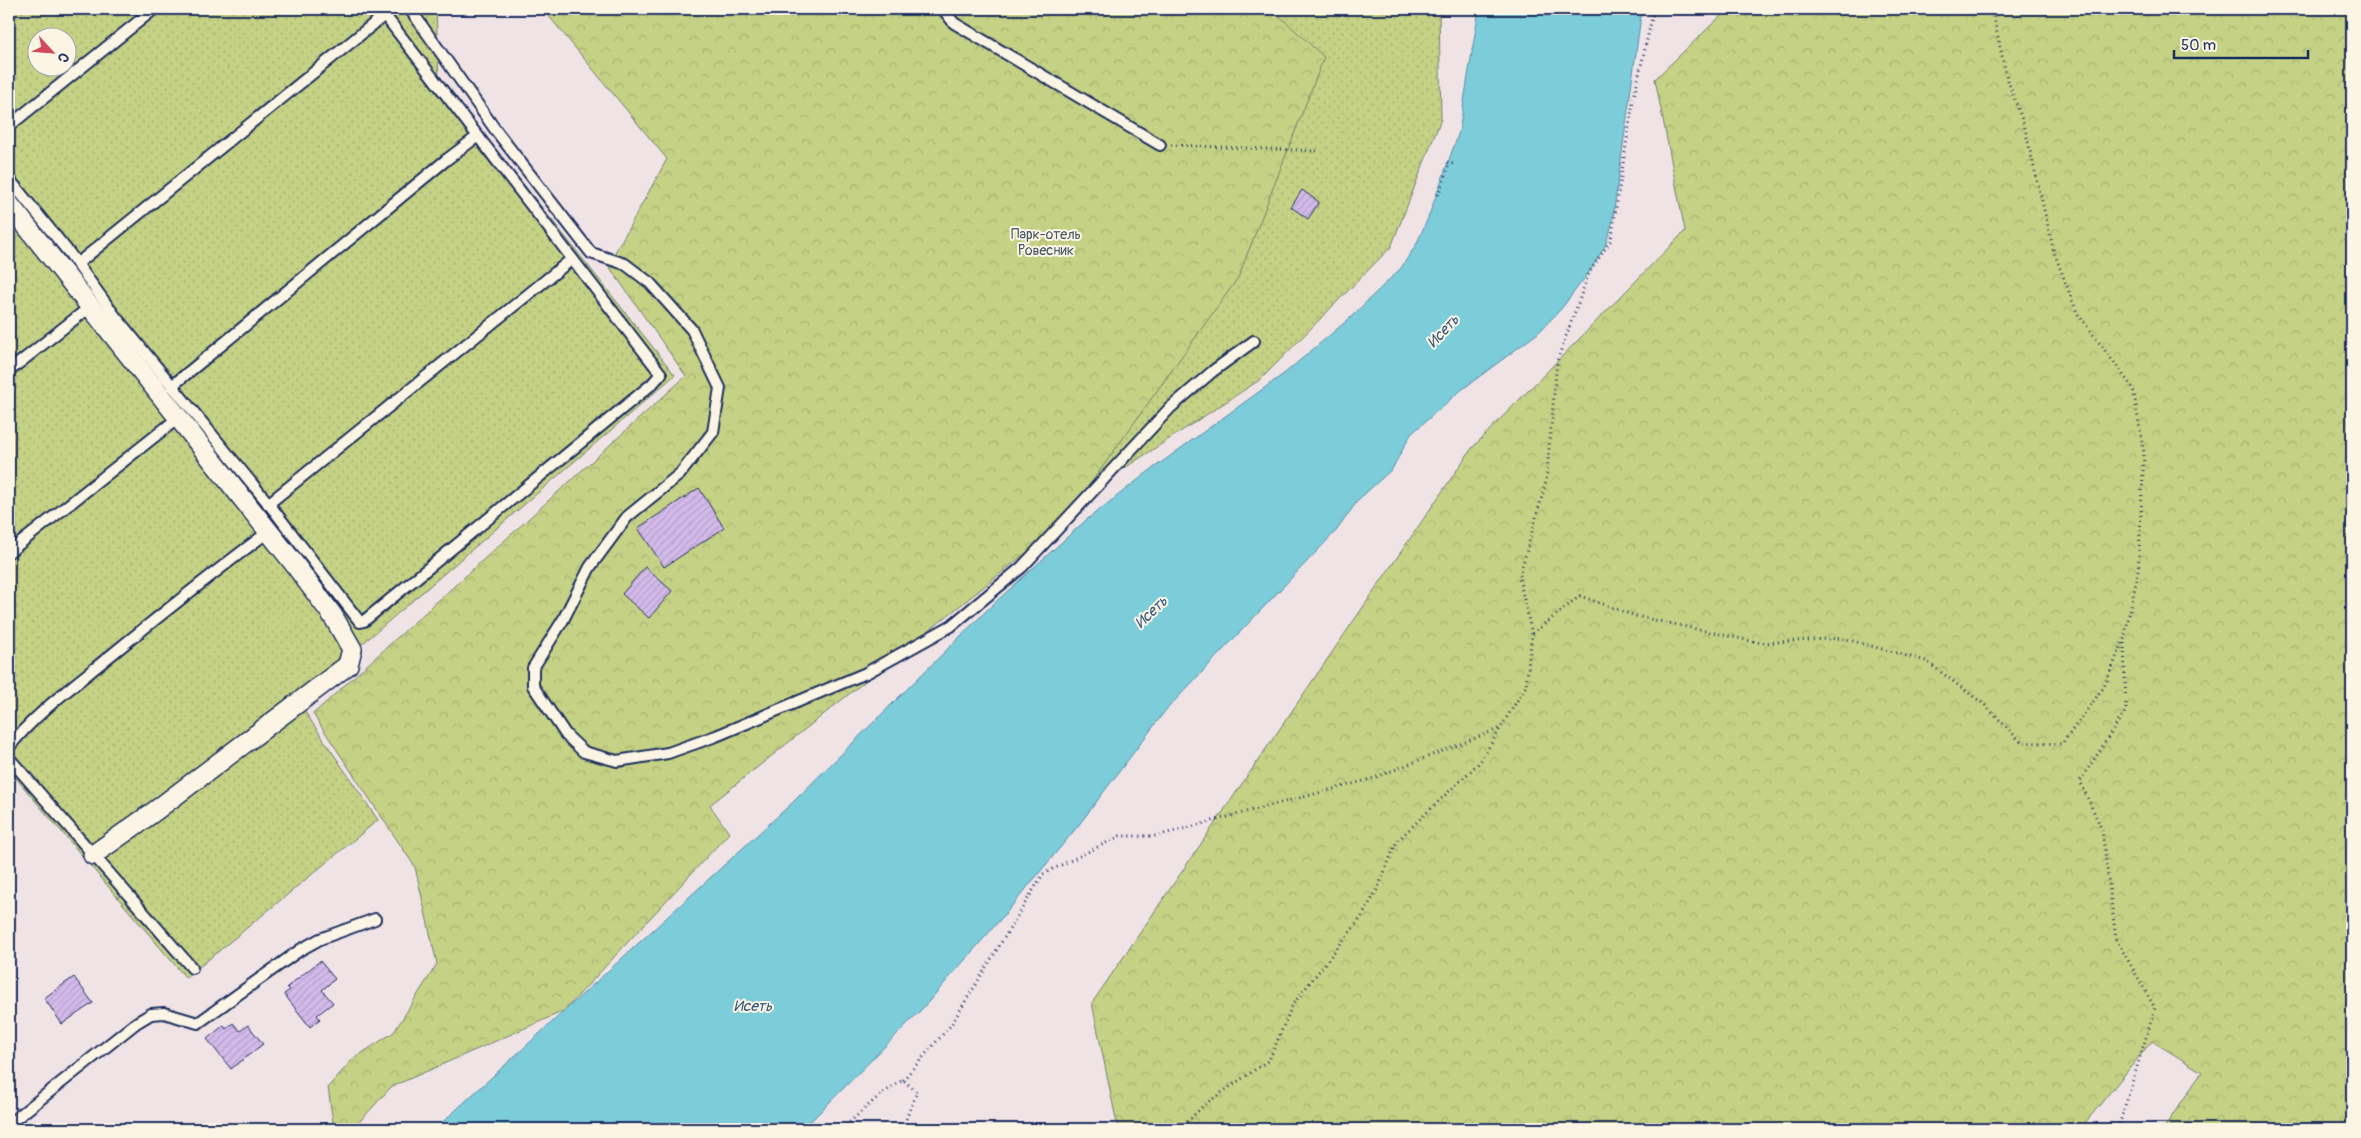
<svg xmlns="http://www.w3.org/2000/svg" width="2361" height="1138" font-family="Pangolin,sans-serif">
<defs>
<pattern id="green-dots" width="8" height="8" patternUnits="userSpaceOnUse" patternTransform="scale(1.25)"><rect width="8" height="8" fill="#c5d184"/><path d="M2 2h.1M6 6h.1" fill="none" stroke="#a9b474" stroke-width="1.8" stroke-linecap="round"/></pattern>
<pattern id="forest-crowns" width="20" height="18" patternUnits="userSpaceOnUse" patternTransform="scale(1.25)"><rect width="20" height="18" fill="#c5d184"/><path d="M2 6a3 3 0 1 1 6 0M12 15a3 3 0 1 1 6 0" fill="none" stroke="#a9b474"/></pattern>
<pattern id="building-hatch" width="6" height="6" patternUnits="userSpaceOnUse" patternTransform="scale(1.25)"><rect width="6" height="6" fill="#d3bae9"/><path d="M-1 1l2-2M0 6l6-6M5 7l2-2" fill="none" stroke="#b5a0ca"/></pattern>
</defs>
<rect width="100%" height="100%" fill="#f0e3e6"/>
<filter id="ink" filterUnits="userSpaceOnUse"><feTurbulence type="fractalNoise" baseFrequency=".02" numOctaves="2"/><feDisplacementMap in="SourceGraphic" scale="10" xChannelSelector="R" yChannelSelector="G"/><feConvolveMatrix kernelMatrix="1 2 1 2 8 2 1 2 1" color-interpolation-filters="sRGB"/></filter>
<g filter="url(#ink)">
<!-- green -->
<g fill="url(#green-dots)" stroke="#708071" fill-rule="evenodd">
<path d="M9,9H436L439,78L675,375L297,700L378,820L186,978L9,770ZM38,38H68V68H38Z"/>
<path d="M563,9H1439L1441,119L1391,247L1261,379L996,552Z"/>
</g>
<!-- forest -->
<g fill="url(#forest-crowns)" stroke="#708071">
<path d="M543,9H1272L1324,57L1238,278L1060,526L710,805L729,833L564,1011L391,1087L353,1129H322L333,1123L328,1087L353,1059L394,1032L437,964L415,867L313,714L686,376L608,265L667,159Z"/>
<path d="M1728,9H2352V1129H2163L2202,1072L2152,1041L2080,1129H1118L1092,1003L1472,448L1685,231L1655,79Z"/>
</g>
<!-- water -->
<path fill="#7dccda" stroke="#568da8" d="M1479,9H1642L1612,224L1605,246L1590,271L1561,309L1538,333L1460,391L1411,434L1392,469L1358,500L1337,530L1165,711L1078,826L1006,913L922,1009L803,1129H435L791,804L989,608L1085,521L1148,472L1285,373L1350,318L1401,268L1416,245L1428,218L1459,132Z"/>
<!-- building -->
<g fill="url(#building-hatch)" stroke="#1b2f5e">
<path d="M1302,190L1319,202L1308,219L1291,207Z"/>
<path d="M699,488L724,528L664,567L638,528Z"/>
<path d="M645,567L672,591L649,618L622,594Z"/>
<path d="M320,961L335,979L322,990L333,1003L317,1015L320,1019L310,1027L284,994L290,990L287,987Z"/>
<path d="M74,977L93,1003L62,1024L44,998Z"/>
<path d="M233,1023L240,1031L248,1025L263,1044L231,1069L207,1039L224,1025L226,1029Z"/>
</g>
<g fill="none" stroke-linecap="round" stroke-linejoin="round">
<!-- service casing -->
<g stroke="#1b2f5e" stroke-width="14">
<g id="service">
<path d="M410,9L497,132L591,253L625,264L650,283L692,330L720,388L713,432L680,474L627,517L590,567L563,620L533,668V686L566,735L584,752L617,761L668,753L716,736L866,673L951,626L1022,567L1170,408L1213,371L1254,341"/>
<path d="M943,9L954,23L1160,145"/>
<path d="M9,126L154,9"/>
<path d="M9,179L70,254L115,316L272,508L360,622L364,621L652,384L661,374L380,9"/>
<path d="M77,264L392,9"/>
<path d="M9,371L91,306"/>
<path d="M173,385L446,160L478,136"/>
<path d="M268,504L572,259"/>
<path d="M9,552L178,418"/>
<path d="M9,747C36,713 72,687 105,660C159,616 213,573 268,532"/>
<path d="M9,758L192,968"/>
<path d="M9,1124L136,1023L151,1014L164,1013L198,1023L300,950L320,939L375,919"/>
</g>
</g>
<!-- minor casing -->
<g stroke="#1b2f5e" stroke-width="22">
<path id="minor" d="M9,204L292,561L333,616L352,649L348,665L155,811L93,855"/>
</g>
<!-- path -->
<g stroke="#1b2f5e" stroke-width="3" stroke-dasharray="1 4" stroke-linecap="butt">
<path d="M1171,145L1319,151"/>
<path d="M1447,162L1453,164"/>
<path d="M1438,195L1450,163"/>
<path d="M1532,634L1519,578L1546,482L1557,361L1589,273L1611,240L1633,101L1654,9"/>
<path d="M903,1080L951,1025L1043,874L1120,836H1156L1371,779L1501,728"/>
<path d="M842,1129L880,1095L903,1080L917,1092L902,1129"/>
<path d="M1180,1129L1205,1104L1269,1060L1293,1004L1361,918L1377,890L1397,841L1480,762L1501,727L1526,686L1532,634L1580,596L1636,616L1761,643L1842,638L1926,661L1985,705L2021,742L2062,744L2104,687L2124,639L2138,573L2144,453L2133,388L2077,313L2054,252L2024,125L2006,75L1992,9"/>
<path d="M2118,1129L2155,1008L2116,939L2102,830L2080,781L2126,710L2124,642"/>
</g>
<!-- service -->
<use href="#service" stroke="#fcf5e5" stroke-width="10"/>
<!-- minor -->
<use href="#minor" stroke="#fcf5e5" stroke-width="19"/>
</g>
</g>
<g text-anchor="middle" stroke-width="4" stroke-linejoin="round" paint-order="stroke">
<!-- park labels -->
<g font-size="14" fill="#465868" stroke="#fcf5e5">
<text x="1046" y="239">Парк-отель<tspan x="1046" dy="16">Ровесник</tspan></text>
</g>
<!-- water labels -->
<g font-size="15" font-style="italic" fill="#34567d" stroke="#fcf5e5">
<text transform="translate(1443 331) rotate(-47)" y="5">Исеть</text>
<text transform="translate(1151 612) rotate(-44)" y="5">Исеть</text>
<text x="753" y="1011">Исеть</text>
</g>
</g>
<!-- margin -->
<rect width="2361" height="1138" fill="none" stroke="#fcf5e5" stroke-width="30"/>
<rect x="15" y="15" width="2331" height="1108" fill="none" stroke="#1b2f5e" stroke-width="2" filter="url(#ink)"/>
<!-- north arrow -->
<g transform="translate(52 52) rotate(116)"><circle r="24" fill="#fcf5e5" stroke="#a2a6af"/>
<path d="M0-4L9 19L0 12L-9 19Z" fill="#d1495b"/>
<text y="-8" font-size="14" font-weight="bold" text-anchor="middle" fill="#1b2f5e">С</text>
</g>
<!-- scale -->
<path d="M2174 50v8h134v-8" fill="none" stroke="#1b2f5e" stroke-width="2.5"/>
<text x="2181" y="50" font-size="15" fill="#1b2f5e" stroke="#fcf5e5" stroke-width="4" paint-order="stroke">50 m</text>
</svg>
